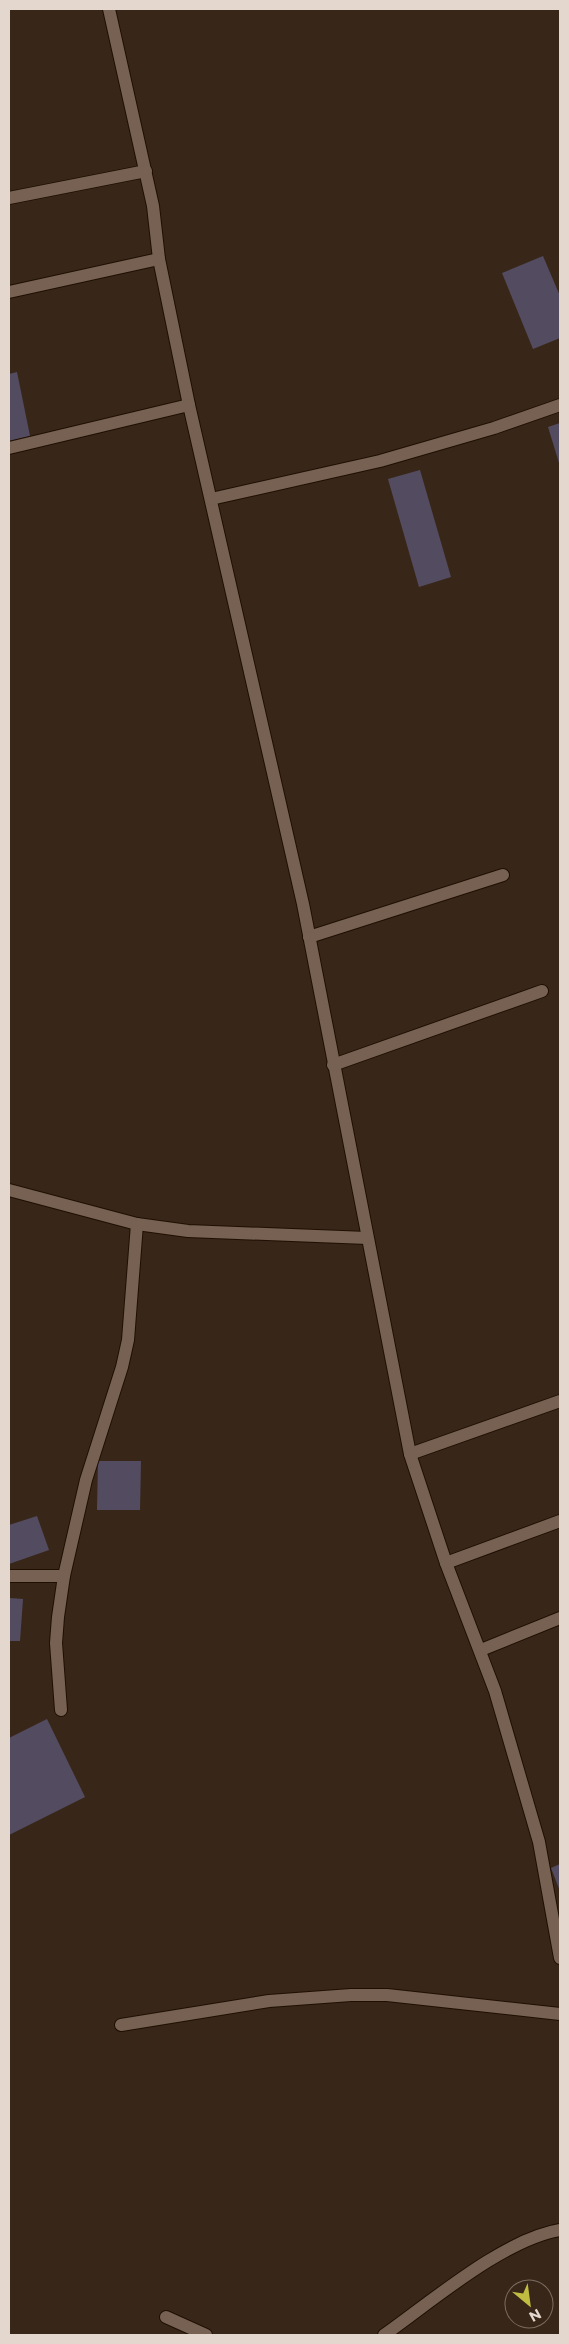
<svg xmlns="http://www.w3.org/2000/svg" width="569" height="2344" font-family="Montserrat,sans-serif">
<rect width="100%" height="100%" fill="#382719"/>
<!-- building -->
<g fill="#534c61">
<path d="M543,256L560,296V338L533,349L502,273Z"/>
<path d="M17,372L30,436L9,441V374Z"/>
<path d="M560,423V466L548,427Z"/>
<path d="M420,470L451,577L419,587L388,479Z"/>
<path d="M98,1461H141L140,1510H97Z"/>
<path d="M37,1516L49,1550L9,1564V1525Z"/>
<path d="M9,1598L23,1599L20,1641H9Z"/>
<path d="M47,1719L85,1797L9,1835V1738Z"/>
<path d="M560,1864V1891L551,1868Z"/>
</g>
<g fill="none" stroke-linecap="round" stroke-linejoin="round">
<!-- minor casing -->
<g stroke="#1f0f03" stroke-width="14">
<g id="minor">
<path d="M109,9L153,206L159,259L189,405L303,904L410,1454L446,1563L495,1691L539,1842L560,1958"/>
<path d="M9,198L146,171"/>
<path d="M9,292L159,259"/>
<path d="M9,448L189,405"/>
<path d="M211,499L380,461L494,428L560,405"/>
<path d="M309,937L503,875"/>
<path d="M333,1065L542,991"/>
<path d="M9,1190L137,1224L188,1231L367,1238"/>
<path d="M410,1454L560,1401"/>
<path d="M446,1563L560,1521"/>
<path d="M9,1576H64"/>
<path d="M481,1650L560,1618"/>
<path d="M61,1710L56,1643L58,1617L64,1576L86,1480L122,1367L128,1340L137,1224"/>
<path d="M121,2025L269,2001L351,1995H387L560,2014"/>
<path d="M166,2317L206,2335"/>
<path d="M384,2335C431,2302 504,2239 560,2230"/>
</g>
</g>
<!-- minor -->
<use href="#minor" stroke="#766152" stroke-width="12"/>
</g>
<!-- border -->
<rect width="569" height="2344" fill="none" stroke="#e3d7ce" stroke-width="20"/>
<!-- north arrow -->
<g transform="translate(529 2304) rotate(151)"><circle r="24" fill="#382719" stroke="#7c6d61"/>
<path d="M0-4L9 19L0 12L-9 19Z" fill="#c1bd40"/>
<text y="-8" font-size="14" font-weight="bold" text-anchor="middle" fill="#e3d7ce">N</text>
</g>
</svg>
